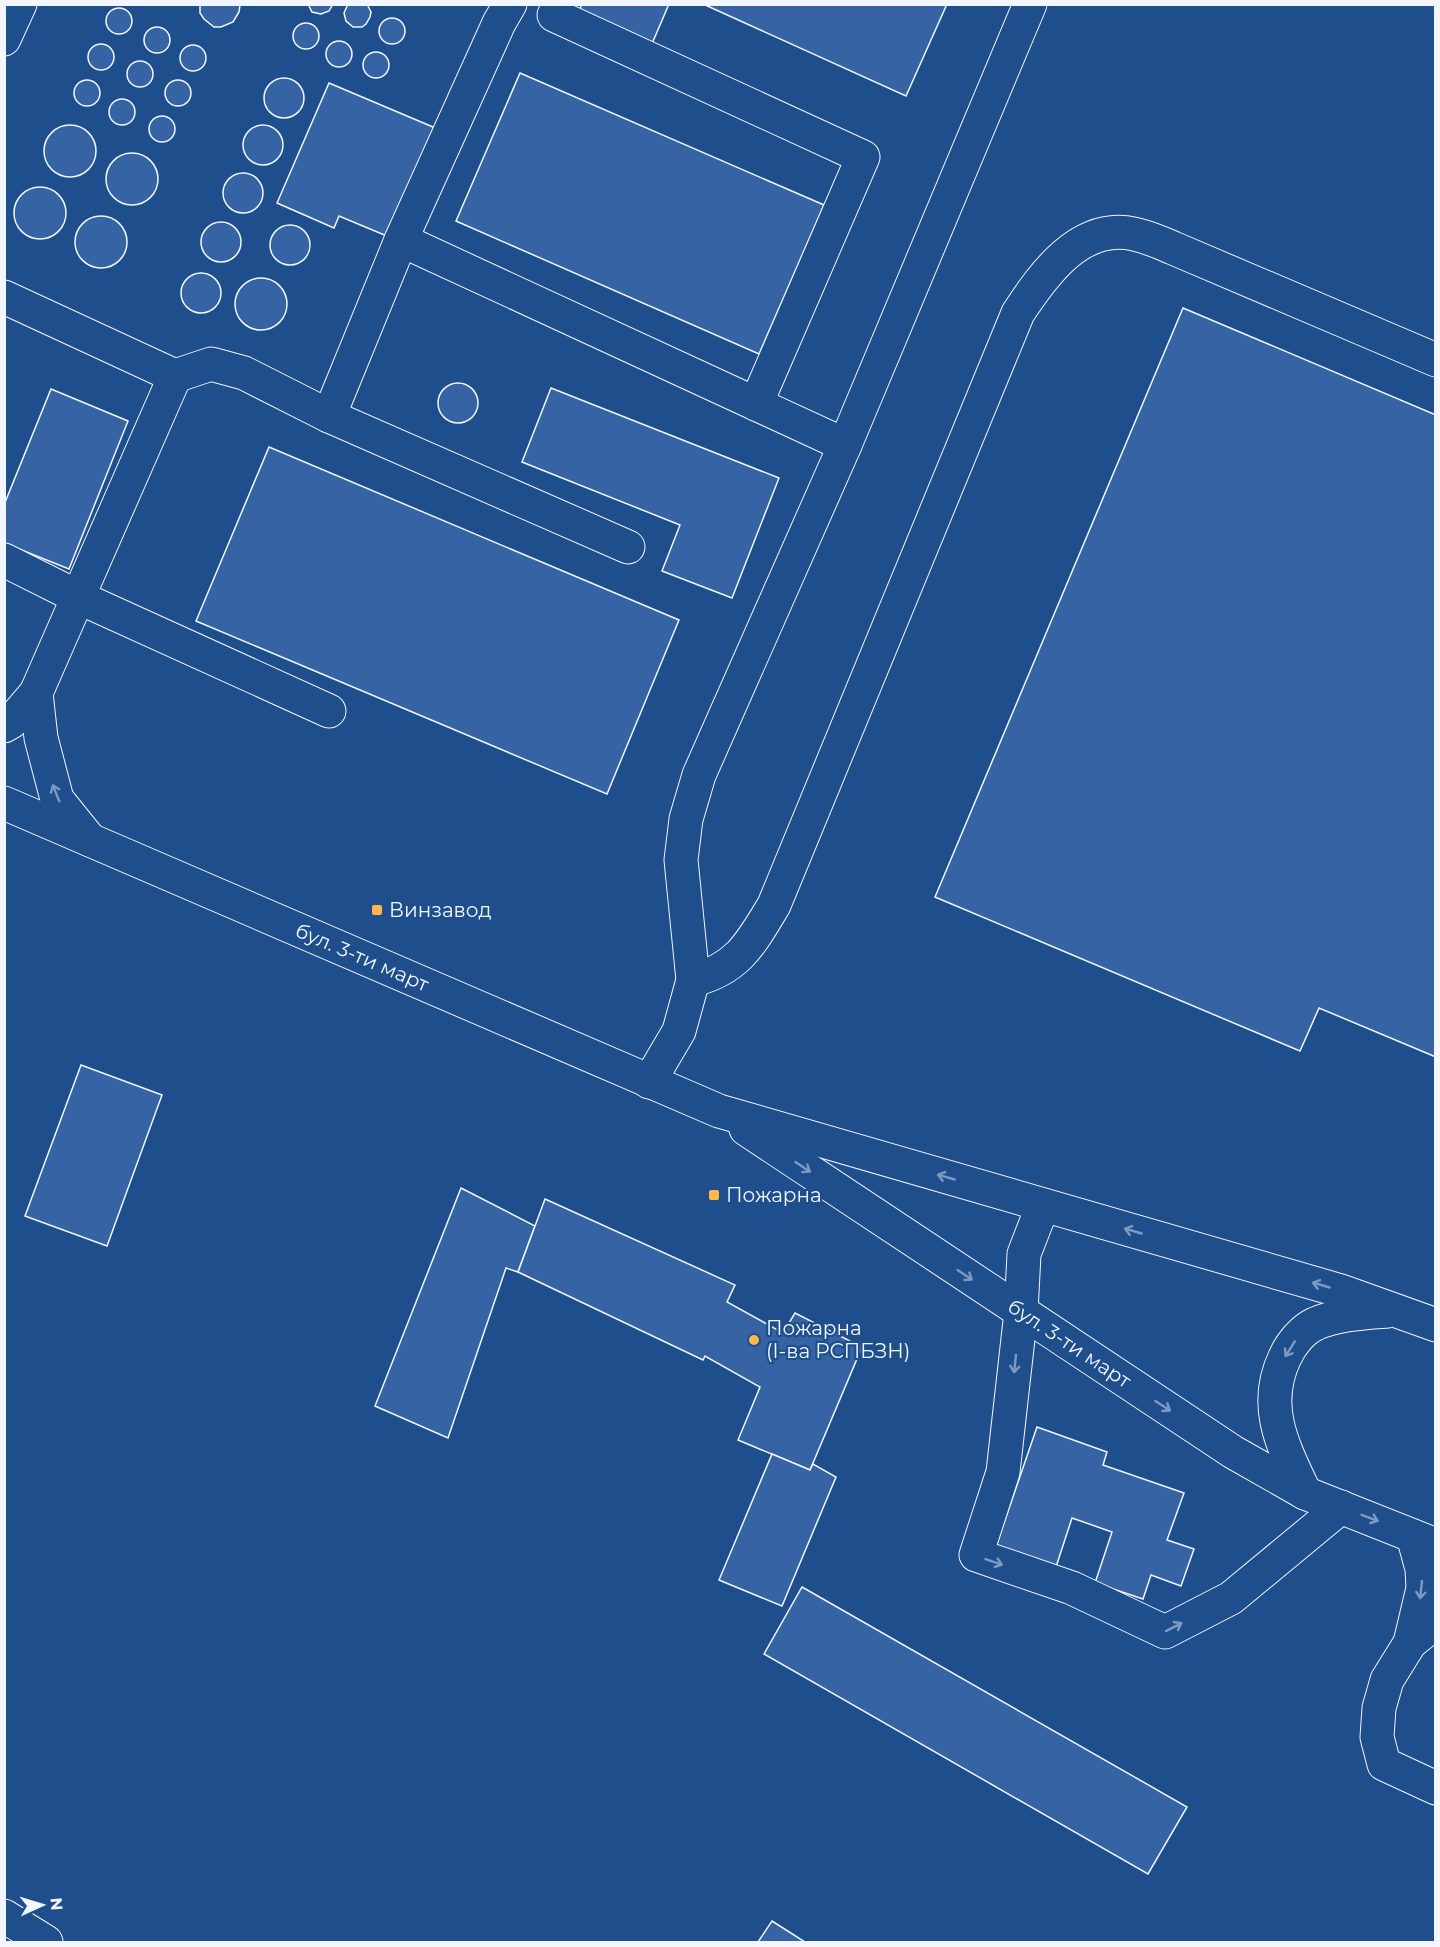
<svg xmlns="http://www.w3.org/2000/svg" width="1440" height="1947" font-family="Montserrat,sans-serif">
<rect width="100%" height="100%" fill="#1f4e8c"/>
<!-- building -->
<g fill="#3563a3" stroke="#f2f6ff" stroke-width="1.5">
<path d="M200,4H240V5L239,12L233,22L221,27H214L204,19L200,13Z"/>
<path d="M308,4H333L329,11L321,14L312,12Z"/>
<path d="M367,4L371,12L370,17L366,24L362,27H353L346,21L344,13L348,4Z"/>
<path d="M582,4H669L651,46L578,13Z"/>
<path d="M703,4H947L906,96Z"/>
<circle cx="119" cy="21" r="13"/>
<circle cx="392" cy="31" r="13"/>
<circle cx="306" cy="36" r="13"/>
<circle cx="157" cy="40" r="13"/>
<circle cx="339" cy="54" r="13"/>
<circle cx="101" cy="57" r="13"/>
<circle cx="193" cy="58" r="13"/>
<circle cx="376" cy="65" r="13"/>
<circle cx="140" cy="74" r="13"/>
<path d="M520,73L824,205L759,354L456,221Z"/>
<circle cx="284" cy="98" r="20"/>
<circle cx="178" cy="93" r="13"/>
<circle cx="87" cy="93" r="13"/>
<path d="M329,83L440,130L394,239L339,216L334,228L277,203Z"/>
<circle cx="122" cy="112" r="13"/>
<circle cx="162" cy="129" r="13"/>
<circle cx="70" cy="151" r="26"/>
<circle cx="263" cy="145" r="20"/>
<circle cx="132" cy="179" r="26"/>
<circle cx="243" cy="193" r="20"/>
<circle cx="40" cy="213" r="26"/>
<circle cx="101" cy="242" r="26"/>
<circle cx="221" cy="242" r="20"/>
<circle cx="290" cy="245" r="20"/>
<circle cx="201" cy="293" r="20"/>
<circle cx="261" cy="304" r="26"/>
<path d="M1183,308L1436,415V1057L1319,1008L1300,1051L935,897Z"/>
<circle cx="458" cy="403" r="20"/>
<path d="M551,388L779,478L732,598L662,571L680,525L522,462Z"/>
<path d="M51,389L128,421L69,569L4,543V505Z"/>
<path d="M269,447L679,620L607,794L196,621Z"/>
<path d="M81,1065L162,1095L107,1246L25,1216Z"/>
<path d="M461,1188L535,1226L518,1272L506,1268L448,1438L375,1406Z"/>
<path d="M545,1199L735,1285L727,1302L783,1333L795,1313L862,1347L810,1470L738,1440L760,1387L705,1356L703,1360L518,1272Z"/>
<path d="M1037,1427L1107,1452L1103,1465L1184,1493L1167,1540L1194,1549L1181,1586L1151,1575L1143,1599L1095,1583L1112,1532L1072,1518L1054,1573L994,1552Z"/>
<path d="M772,1454L810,1470L813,1464L836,1477L782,1606L719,1580Z"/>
<path d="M802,1587L1187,1807L1148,1874L764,1654Z"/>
<path d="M772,1921L805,1942H758Z"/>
</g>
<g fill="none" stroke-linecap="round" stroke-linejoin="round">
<!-- minor casing -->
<g stroke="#f2f6ff" stroke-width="35">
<g id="minor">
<path d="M554,15L863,157L756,404"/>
<path d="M4,39L20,4"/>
<path d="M401,240L845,445"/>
<path d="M4,297L175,376"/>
<path d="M329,416L401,240L499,23L510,4"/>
<path d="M4,560L78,597L329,711"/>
<path d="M36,693L175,376L211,364L244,373L329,416L628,547"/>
<path d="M4,726L11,722L36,693L41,738L57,799L90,840"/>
<path d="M693,980C738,969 751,943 774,905L1018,313C1043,275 1080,222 1134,234C1147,237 1160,242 1173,248L1436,360"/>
<path d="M649,1082L679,1031L693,980L681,860L686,819L699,775L845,445L1030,4"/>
<path d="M1043,1205L1024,1254L1021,1312L1003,1472L976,1555L1072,1588L1165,1632L1231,1598L1341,1507"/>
<path d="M1436,1622L1410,1643L1387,1680L1379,1708L1377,1737L1384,1764L1436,1788"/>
<path d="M1410,1643L1423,1588L1422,1569L1413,1536"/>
<path d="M4,1916L46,1942"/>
</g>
</g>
<!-- major casing -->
<g stroke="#f2f6ff" stroke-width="35">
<g id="major">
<path id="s1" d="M4,803L719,1111L1341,1291L1436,1325"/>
<path id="s2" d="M746,1129L1233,1452L1305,1493L1436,1545"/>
<path d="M1305,1493C1284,1448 1261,1407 1285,1357C1291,1344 1302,1330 1315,1324C1338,1314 1363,1313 1388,1311"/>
</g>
</g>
<!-- minor -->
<use href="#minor" stroke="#1f4e8c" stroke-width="33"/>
<!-- major -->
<use href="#major" stroke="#1f4e8c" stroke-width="33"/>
</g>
<!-- one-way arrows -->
<defs><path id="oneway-shaft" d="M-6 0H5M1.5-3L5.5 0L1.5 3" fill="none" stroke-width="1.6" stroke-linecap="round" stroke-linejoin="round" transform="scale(1.5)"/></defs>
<g stroke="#7e9ac0">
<use href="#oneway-shaft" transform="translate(56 793) rotate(-112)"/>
<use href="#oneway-shaft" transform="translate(803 1167) rotate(34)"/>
<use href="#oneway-shaft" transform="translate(946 1177) rotate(-164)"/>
<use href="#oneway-shaft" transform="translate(1133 1231) rotate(-164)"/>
<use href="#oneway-shaft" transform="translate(965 1275) rotate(34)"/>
<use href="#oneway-shaft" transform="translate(1321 1285) rotate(-164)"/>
<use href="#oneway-shaft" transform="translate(1290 1349) rotate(122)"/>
<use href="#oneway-shaft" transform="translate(1015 1364) rotate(96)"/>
<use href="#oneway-shaft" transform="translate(1163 1406) rotate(33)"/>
<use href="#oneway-shaft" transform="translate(1370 1518) rotate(21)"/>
<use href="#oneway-shaft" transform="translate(994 1562) rotate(19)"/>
<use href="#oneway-shaft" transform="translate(1421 1590) rotate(96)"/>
<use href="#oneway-shaft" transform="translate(1174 1627) rotate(-27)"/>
</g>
<!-- markers -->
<g fill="#ffb74d" stroke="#1f4e8c" stroke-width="2">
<rect x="371" y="904" width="12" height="12" rx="3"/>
<rect x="708" y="1189" width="12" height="12" rx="3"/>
<circle cx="754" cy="1340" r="6"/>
</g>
<g text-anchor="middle" stroke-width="4.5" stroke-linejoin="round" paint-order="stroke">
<!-- poi labels -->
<g font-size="20" fill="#f2f6ff" stroke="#1f4e8c" text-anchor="start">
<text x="389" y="917">Винзавод</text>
<text x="726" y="1202">Пожарна</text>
<text x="766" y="1335">Пожарна<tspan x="766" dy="23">(I-ва РСПБЗН)</tspan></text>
</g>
<!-- street labels -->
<g font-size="20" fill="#f2f6ff" stroke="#1f4e8c">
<text dy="7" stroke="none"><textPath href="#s1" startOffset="390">бул. 3-ти март</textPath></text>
<text dy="7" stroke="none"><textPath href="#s2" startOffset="388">бул. 3-ти март</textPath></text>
</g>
</g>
<!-- border -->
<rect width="1440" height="1947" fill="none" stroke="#f2f6ff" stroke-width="12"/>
<!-- north arrow -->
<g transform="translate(42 1905) rotate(86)" stroke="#1f4e8c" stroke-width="4.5" paint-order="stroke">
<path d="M0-4.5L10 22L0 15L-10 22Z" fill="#f2f6ff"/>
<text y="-9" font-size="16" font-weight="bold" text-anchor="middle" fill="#f2f6ff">N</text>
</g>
</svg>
